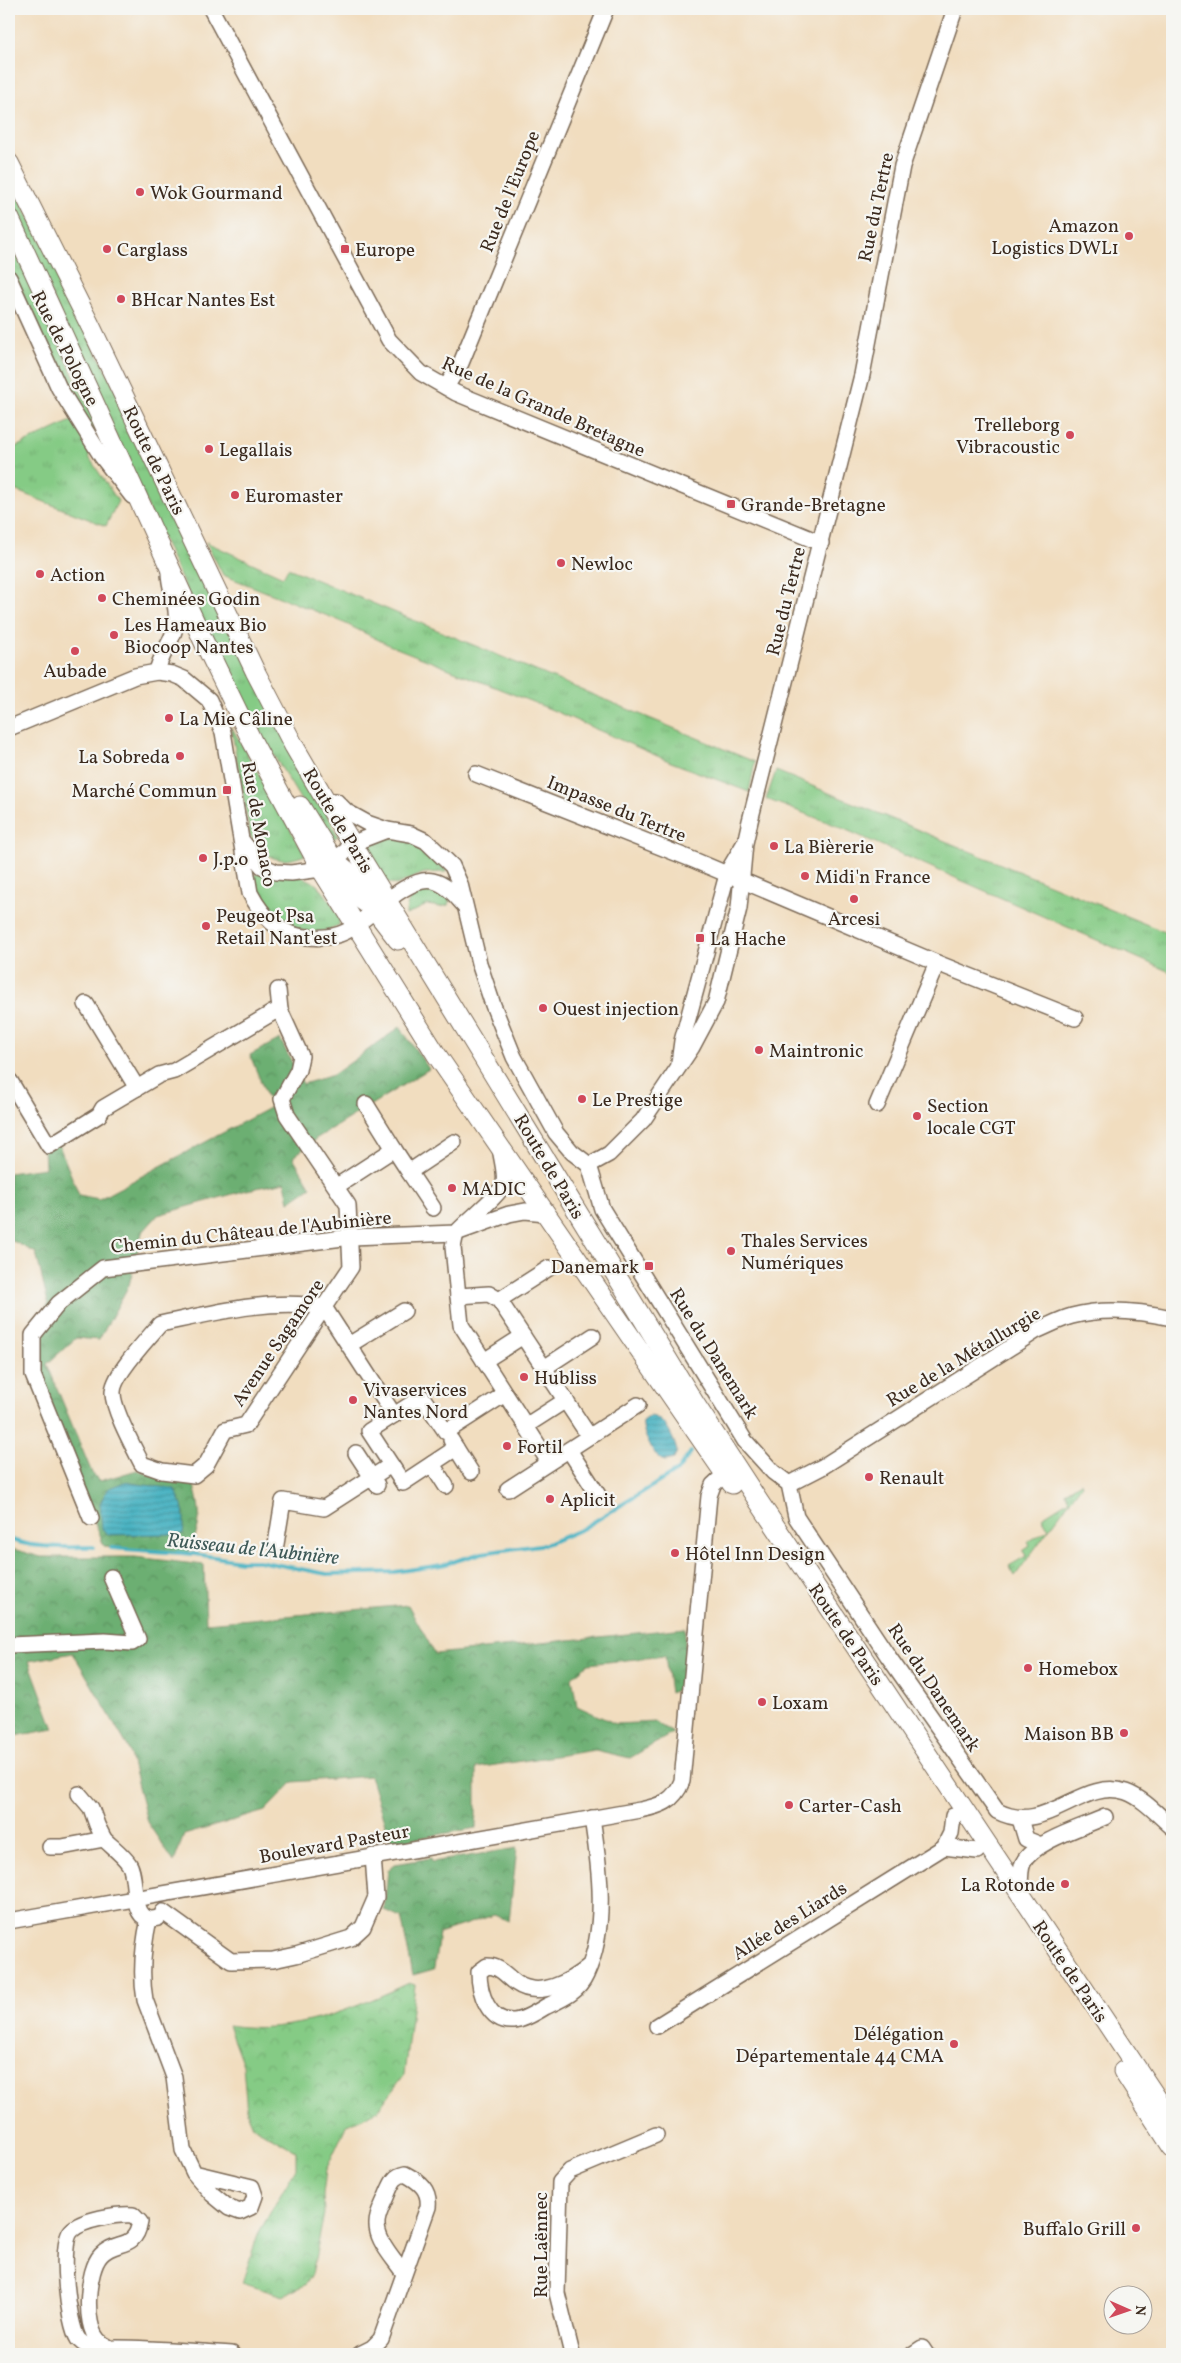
<svg xmlns="http://www.w3.org/2000/svg" width="1181" height="2363" font-family="Vollkorn,serif">
<defs>
<pattern id="grass-tufts" width="24" height="20" patternUnits="userSpaceOnUse" patternTransform="scale(1.25)"><rect width="24" height="20" fill="#85cb85"/><path d="M3 7l-1-3M5 7V3M7 7l1-3M15 17l-1-3M17 17v-4M19 17l1-3" fill="none" stroke="#74ae72"/></pattern>
<pattern id="forest-crowns" width="20" height="18" patternUnits="userSpaceOnUse" patternTransform="scale(1.25)"><rect width="20" height="18" fill="#6caf72"/><path d="M2 6a3 3 0 1 1 6 0M12 15a3 3 0 1 1 6 0" fill="none" stroke="#5a8f5d"/></pattern>
<pattern id="park-crowns" width="20" height="18" patternUnits="userSpaceOnUse" patternTransform="scale(1.25)"><rect width="20" height="18" fill="#85cb85"/><path d="M2 6a3 3 0 1 1 6 0M12 15a3 3 0 1 1 6 0" fill="none" stroke="#74ae72"/></pattern>
<pattern id="water-rules" width="6" height="5" patternUnits="userSpaceOnUse" patternTransform="scale(1.25)"><rect width="6" height="5" fill="#44b1c1"/><path d="M0 2.5h6" fill="none" stroke="#3a909c"/></pattern>
</defs>
<rect width="100%" height="100%" fill="#f6f6f2"/>
<filter id="ink" filterUnits="userSpaceOnUse"><feTurbulence type="fractalNoise" baseFrequency=".02" numOctaves="2"/><feDisplacementMap in="SourceGraphic" scale="10" xChannelSelector="R" yChannelSelector="G"/><feConvolveMatrix kernelMatrix="1 2 1 2 8 2 1 2 1" color-interpolation-filters="sRGB"/></filter>
<filter id="wash" filterUnits="userSpaceOnUse"><feTurbulence type="fractalNoise" baseFrequency=".0096" numOctaves="4" result="noise"/><feDisplacementMap in="SourceGraphic" scale="20" xChannelSelector="R" yChannelSelector="G"/><feGaussianBlur stdDeviation="1.12" result="paint"/><feColorMatrix in="noise" values="0 0 0 0 0 0 0 0 0 0 0 0 0 0 0 0 0 1.4 0 .05"/><feComposite in="paint" operator="in"/></filter>
<g filter="url(#wash)">
<rect width="100%" height="100%" fill="#f1ddbf"/>
<!-- grass -->
<g fill="url(#grass-tufts)" stroke="#607a52">
<path d="M9,177L338,836L326,842L263,737L184,585L9,202Z"/>
<path d="M9,238L105,443L88,456L118,501L106,526L9,488V450L80,417L9,269Z"/>
<path d="M206,542L283,577L288,568L755,762L749,792L671,762L550,709L389,645L338,620L223,575Z"/>
<path d="M231,726L305,855C278,866 265,858 250,835Z"/>
<path d="M776,771L1172,935V973L835,825L766,799Z"/>
<path d="M386,837C417,842 424,846 446,869V872L424,873L396,885L384,881L362,846Z"/>
<path d="M264,872C298,877 312,871 331,903C335,910 340,917 339,925C304,946 254,915 255,875Z"/>
<path d="M433,888L440,890L451,901L448,902L449,905L440,907L427,905L406,915C406,898 416,888 433,888Z"/>
<path d="M1081,1482L1082,1484L1015,1576L1009,1566L1026,1556L1023,1551L1030,1546L1028,1542L1049,1529L1042,1517L1069,1500L1065,1492Z"/>
</g>
<!-- forest -->
<g fill="url(#forest-crowns)" stroke="#546c48">
<path d="M400,1027L429,1069L317,1138L293,1157L311,1187L289,1202L285,1182L247,1190L158,1215L142,1233L129,1285L99,1340L76,1338L47,1364L92,1473L100,1481L137,1470L149,1475L193,1482C202,1514 202,1523 188,1554L104,1546L37,1374L36,1335L48,1303L36,1253L9,1239V1173L45,1168L44,1148L56,1138L79,1195L99,1199L271,1107L250,1055L280,1039L303,1084L333,1075Z"/>
<path d="M9,1548L41,1557H135L204,1565L206,1623L408,1605L435,1654L685,1628V1687L670,1693L665,1656L588,1664L572,1677L577,1706L616,1724L655,1722L673,1733L630,1758L595,1750L476,1768V1828L391,1843L370,1776L293,1782L265,1811L184,1835L174,1862L147,1822L128,1747L73,1653L29,1661L54,1729L15,1736L9,1712Z"/>
<path d="M517,1848L509,1921L494,1915L439,1933L434,1969L413,1975L401,1917L384,1910L388,1870L395,1864L431,1858L432,1862Z"/>
</g>
<!-- park -->
<path fill="url(#park-crowns)" stroke="#607a52" d="M409,1983L415,1985L404,2075L378,2110L346,2126L326,2170L323,2194L324,2214L312,2274L306,2284L283,2296L242,2283L258,2234L296,2168V2151L253,2126L247,2112L243,2065L228,2025C292,2036 353,2009 409,1983Z"/>
<!-- water -->
<g fill="url(#water-rules)" stroke="#406e70">
<path d="M650,1416C665,1417 674,1439 677,1451L674,1459C670,1460 666,1462 662,1460C653,1455 641,1431 643,1421Z"/>
<path d="M124,1482L175,1489C183,1504 186,1517 183,1534L109,1535L102,1529L100,1504L107,1489Z"/>
</g>
<g fill="none" stroke-linecap="round" stroke-linejoin="round">
<!-- stream -->
<g stroke="#44b1c1" stroke-width="4">
<path d="M9,1539C36,1549 64,1547 93,1547"/>
<path d="M111,1548L195,1554L241,1561H259L327,1574L394,1572L442,1565L482,1553L547,1544L582,1529L677,1471L691,1452"/>
</g>
</g>
</g>
<g filter="url(#ink)">
<g fill="none" stroke-linecap="round" stroke-linejoin="round">
<!-- minor casing -->
<g stroke="#7b6956" stroke-width="18">
<g id="minor">
<path d="M211,9L389,340L421,373L456,393L821,543"/>
<path d="M9,278L59,388L102,457L132,496"/>
<path d="M446,387L461,363L606,9"/>
<path d="M157,672C160,654 174,641 176,623C179,606 169,590 169,572"/>
<path d="M9,728L135,676L157,672L172,674L184,679L209,700L223,732L250,893C262,916 279,936 307,937C320,938 333,938 345,932C368,921 406,875 433,881C446,884 455,895 463,904"/>
<path d="M476,774L696,861L937,963L1075,1018"/>
<path d="M326,801H336L347,812L367,823L387,830L411,834L426,841L452,866L460,884L479,963L493,1005L514,1057L556,1133L572,1152L589,1165L602,1209L745,1441L773,1472L789,1484L796,1517L888,1656L997,1811C1046,1837 1081,1777 1126,1792C1143,1798 1158,1815 1172,1827"/>
<path d="M242,841L262,866L276,872L291,873L321,869L361,840L387,830"/>
<path d="M278,990L280,1010L301,1056L298,1070L282,1099L287,1115L348,1205L351,1267L324,1307L246,1425L225,1430L206,1465L194,1475L162,1471L142,1464C134,1448 113,1410 113,1393C112,1375 149,1338 160,1324C213,1313 270,1298 324,1307L394,1415L422,1397L446,1432L505,1394"/>
<path d="M86,1004L137,1088"/>
<path d="M679,1063L682,1041L728,871L744,844"/>
<path d="M10,1081L49,1146L99,1115L103,1108L159,1075L174,1071L272,1013L280,1010"/>
<path d="M366,1104L394,1149"/>
<path d="M877,1105L937,963"/>
<path d="M589,1165L609,1154L643,1120L692,1047L716,1002L739,908L745,843L750,821L862,375L902,166L955,9"/>
<path d="M409,1172L433,1208"/>
<path d="M337,1186L394,1149L409,1172L454,1142"/>
<path d="M458,1231C467,1221 502,1193 504,1183C506,1172 501,1158 500,1147"/>
<path d="M456,1233L453,1247L458,1296L489,1294L499,1300L589,1436"/>
<path d="M458,1296L461,1325L549,1462"/>
<path d="M499,1300L549,1268"/>
<path d="M349,1345L404,1311"/>
<path d="M484,1361L523,1336"/>
<path d="M544,1368L593,1336"/>
<path d="M394,1415L369,1431L403,1483L456,1448"/>
<path d="M527,1425L566,1400"/>
<path d="M451,1440L471,1472"/>
<path d="M569,1450L600,1498"/>
<path d="M356,1453L377,1485"/>
<path d="M432,1464L446,1486"/>
<path d="M789,1484L822,1467L1036,1331C1048,1326 1060,1319 1072,1316C1105,1307 1140,1311 1172,1318"/>
<path d="M508,1489L638,1405"/>
<path d="M91,1518L33,1375V1335L59,1303L103,1268L351,1237L456,1233L509,1214L525,1211L546,1213"/>
<path d="M276,1544L283,1501L324,1508L391,1465"/>
<path d="M9,1645L105,1641L132,1643L138,1639L111,1577"/>
<path d="M79,1794L91,1808L97,1825L104,1839"/>
<path d="M1020,1819L1026,1839L1041,1845"/>
<path d="M50,1847H62L104,1839C112,1847 123,1855 129,1864C139,1880 127,1926 158,1918"/>
<path d="M944,1847L977,1851"/>
<path d="M1020,1894C1021,1885 1019,1872 1023,1863C1034,1841 1083,1827 1105,1817"/>
<path d="M163,1912L231,1961L273,1960L296,1955L351,1938L363,1927L376,1897L373,1856"/>
<path d="M149,1919C143,1946 140,1972 145,2000L174,2077L183,2150L194,2173L212,2194L229,2208L240,2212L251,2207L255,2196L252,2187L194,2173"/>
<path d="M9,1921L640,1810C660,1806 674,1802 682,1781L709,1496L713,1485L725,1474"/>
<path d="M589,1966C570,1982 539,1999 516,1983C505,1975 500,1966 487,1966L479,1972C479,1992 488,2023 514,2021C523,2020 537,2012 545,2007C562,1999 578,1993 586,1975C608,1927 600,1869 592,1818"/>
<path d="M657,2026L944,1847L951,1833L953,1816"/>
<path d="M111,2349C107,2346 101,2343 98,2340C83,2324 87,2270 101,2255C116,2239 135,2251 140,2222L133,2215C118,2214 82,2219 71,2231C59,2245 68,2324 78,2339C80,2341 85,2345 87,2346C94,2351 109,2349 117,2348C156,2348 194,2352 232,2354"/>
<path d="M360,2354L372,2348L381,2339L428,2207C430,2190 420,2182 405,2174C394,2176 392,2183 388,2192C385,2200 380,2209 378,2217C372,2237 393,2257 403,2272"/>
<path d="M572,2354L557,2293L560,2182L570,2171L656,2135"/>
<path d="M913,2354L922,2348L926,2354"/>
</g>
</g>
<!-- major casing -->
<g stroke="#7b6956" stroke-width="21">
<g id="major">
<path d="M9,163L91,327L255,671L294,746L326,801L695,1404L759,1502L1172,2121"/>
<path d="M9,217L204,642L252,741L321,869L436,1054L732,1484"/>
<path d="M300,806L333,859L365,886L382,897"/>
<path d="M328,875L375,910L398,940"/>
<path d="M1123,2071L1172,2147"/>
</g>
</g>
<!-- minor -->
<use href="#minor" stroke="#fff" stroke-width="15"/>
<!-- major -->
<use href="#major" stroke="#fff" stroke-width="19"/>
</g>
</g>
<!-- markers -->
<g fill="#d1495b" stroke="#f6f6f2" stroke-width="2">
<circle cx="140" cy="192" r="5"/>
<circle cx="1129" cy="236" r="5"/>
<circle cx="107" cy="249" r="5"/>
<rect x="340" y="244" width="10" height="10" rx="2.5"/>
<circle cx="121" cy="299" r="5"/>
<circle cx="1070" cy="435" r="5"/>
<circle cx="209" cy="449" r="5"/>
<circle cx="235" cy="495" r="5"/>
<rect x="726" y="499" width="10" height="10" rx="2.5"/>
<circle cx="561" cy="563" r="5"/>
<circle cx="40" cy="574" r="5"/>
<circle cx="102" cy="598" r="5"/>
<circle cx="114" cy="635" r="5"/>
<circle cx="75" cy="651" r="5"/>
<circle cx="169" cy="718" r="5"/>
<circle cx="180" cy="756" r="5"/>
<rect x="222" y="785" width="10" height="10" rx="2.5"/>
<circle cx="774" cy="846" r="5"/>
<circle cx="203" cy="858" r="5"/>
<circle cx="805" cy="876" r="5"/>
<circle cx="854" cy="899" r="5"/>
<circle cx="206" cy="926" r="5"/>
<rect x="695" y="933" width="10" height="10" rx="2.5"/>
<circle cx="543" cy="1008" r="5"/>
<circle cx="759" cy="1050" r="5"/>
<circle cx="582" cy="1099" r="5"/>
<circle cx="917" cy="1116" r="5"/>
<circle cx="452" cy="1188" r="5"/>
<circle cx="731" cy="1251" r="5"/>
<rect x="644" y="1261" width="10" height="10" rx="2.5"/>
<circle cx="524" cy="1377" r="5"/>
<circle cx="353" cy="1400" r="5"/>
<circle cx="507" cy="1446" r="5"/>
<circle cx="869" cy="1477" r="5"/>
<circle cx="550" cy="1499" r="5"/>
<circle cx="675" cy="1553" r="5"/>
<circle cx="1028" cy="1668" r="5"/>
<circle cx="762" cy="1702" r="5"/>
<circle cx="1124" cy="1733" r="5"/>
<circle cx="789" cy="1805" r="5"/>
<circle cx="1065" cy="1884" r="5"/>
<circle cx="954" cy="2044" r="5"/>
<circle cx="1136" cy="2228" r="5"/>
</g>
<g text-anchor="middle" stroke-width="4.5" stroke-linejoin="round" paint-order="stroke">
<!-- street labels -->
<g font-size="19" fill="#3b2a1e" stroke="#f6f6f2">
<text transform="translate(509 191) rotate(-68)" y="7">Rue de l'Europe</text>
<text transform="translate(875 207) rotate(-78)" y="7">Rue du Tertre</text>
<text transform="translate(66 348) rotate(63)" y="7">Rue de Pologne</text>
<text transform="translate(544 406) rotate(24)" y="7">Rue de la Grande Bretagne</text>
<text transform="translate(155 460) rotate(64)" y="7">Route de Paris</text>
<text transform="translate(785 601) rotate(-76)" y="7">Rue du Tertre</text>
<text transform="translate(617 808) rotate(22)" y="7">Impasse du Tertre</text>
<text transform="translate(339 820) rotate(59)" y="7">Route de Paris</text>
<text transform="translate(260 824) rotate(80)" y="7">Rue de Monaco</text>
<text transform="translate(550 1166) rotate(59)" y="7">Route de Paris</text>
<text transform="translate(251 1231) rotate(-6)" y="7">Chemin du Château de l'Aubinière</text>
<text transform="translate(277 1342) rotate(-56)" y="7">Avenue Sagamore</text>
<text transform="translate(715 1353) rotate(58)" y="7">Rue du Danemark</text>
<text transform="translate(963 1356) rotate(-31)" y="7">Rue de la Métallurgie</text>
<text transform="translate(847 1634) rotate(56)" y="7">Route de Paris</text>
<text transform="translate(935 1687) rotate(56)" y="7">Rue du Danemark</text>
<text transform="translate(334 1843) rotate(-10)" y="7">Boulevard Pasteur</text>
<text transform="translate(789 1920) rotate(-32)" y="7">Allée des Liards</text>
<text transform="translate(1071 1971) rotate(56)" y="7">Route de Paris</text>
<text transform="translate(540 2245) rotate(-90)" y="7">Rue Laënnec</text>
</g>
<!-- poi labels -->
<g font-size="19" fill="#3b2a1e" stroke="#f6f6f2" text-anchor="start">
<text x="150" y="199">Wok Gourmand</text>
<text x="1119" y="232" text-anchor="end">Amazon<tspan x="1119" dy="22">Logistics DWL1</tspan></text>
<text x="117" y="256">Carglass</text>
<text x="355" y="256">Europe</text>
<text x="131" y="306">BHcar Nantes Est</text>
<text x="1060" y="431" text-anchor="end">Trelleborg<tspan x="1060" dy="22">Vibracoustic</tspan></text>
<text x="219" y="456">Legallais</text>
<text x="245" y="502">Euromaster</text>
<text x="741" y="511">Grande-Bretagne</text>
<text x="571" y="570">Newloc</text>
<text x="50" y="581">Action</text>
<text x="112" y="605">Cheminées Godin</text>
<text x="124" y="631">Les Hameaux Bio<tspan x="124" dy="22">Biocoop Nantes</tspan></text>
<text x="75" y="677" text-anchor="middle">Aubade</text>
<text x="179" y="725">La Mie Câline</text>
<text x="170" y="763" text-anchor="end">La Sobreda</text>
<text x="217" y="797" text-anchor="end">Marché Commun</text>
<text x="784" y="853">La Bièrerie</text>
<text x="213" y="865">J.p.o</text>
<text x="815" y="883">Midi'n France</text>
<text x="216" y="922">Peugeot Psa<tspan x="216" dy="22">Retail Nant'est</tspan></text>
<text x="854" y="925" text-anchor="middle">Arcesi</text>
<text x="710" y="945">La Hache</text>
<text x="553" y="1015">Ouest injection</text>
<text x="769" y="1057">Maintronic</text>
<text x="592" y="1106">Le Prestige</text>
<text x="927" y="1112">Section<tspan x="927" dy="22">locale CGT</tspan></text>
<text x="462" y="1195">MADIC</text>
<text x="741" y="1247">Thales Services<tspan x="741" dy="22">Numériques</tspan></text>
<text x="639" y="1273" text-anchor="end">Danemark</text>
<text x="534" y="1384">Hubliss</text>
<text x="363" y="1396">Vivaservices<tspan x="363" dy="22">Nantes Nord</tspan></text>
<text x="517" y="1453">Fortil</text>
<text x="879" y="1484">Renault</text>
<text x="560" y="1506">Aplicit</text>
<text x="685" y="1560">Hôtel Inn Design</text>
<text x="1038" y="1675">Homebox</text>
<text x="772" y="1709">Loxam</text>
<text x="1114" y="1740" text-anchor="end">Maison BB</text>
<text x="799" y="1812">Carter-Cash</text>
<text x="1055" y="1891" text-anchor="end">La Rotonde</text>
<text x="944" y="2040" text-anchor="end">Délégation<tspan x="944" dy="22">Départementale 44 CMA</tspan></text>
<text x="1126" y="2235" text-anchor="end">Buffalo Grill</text>
</g>
<!-- water labels -->
<g font-size="20" font-style="italic" fill="#3e5957" stroke="#f6f6f2">
<text transform="translate(253 1548) rotate(6)" y="7">Ruisseau de l'Aubinière</text>
</g>
</g>
<!-- margin -->
<rect width="1181" height="2363" fill="none" stroke="#f6f6f2" stroke-width="30"/>
<!-- north arrow -->
<g transform="translate(1128 2310) rotate(92)"><circle r="24" fill="#f6f6f2" stroke="#aba49d"/>
<path d="M0-4L9 19L0 12L-9 19Z" fill="#d1495b"/>
<text y="-8" font-size="14" font-weight="bold" text-anchor="middle" fill="#3b2a1e">N</text>
</g>
</svg>
